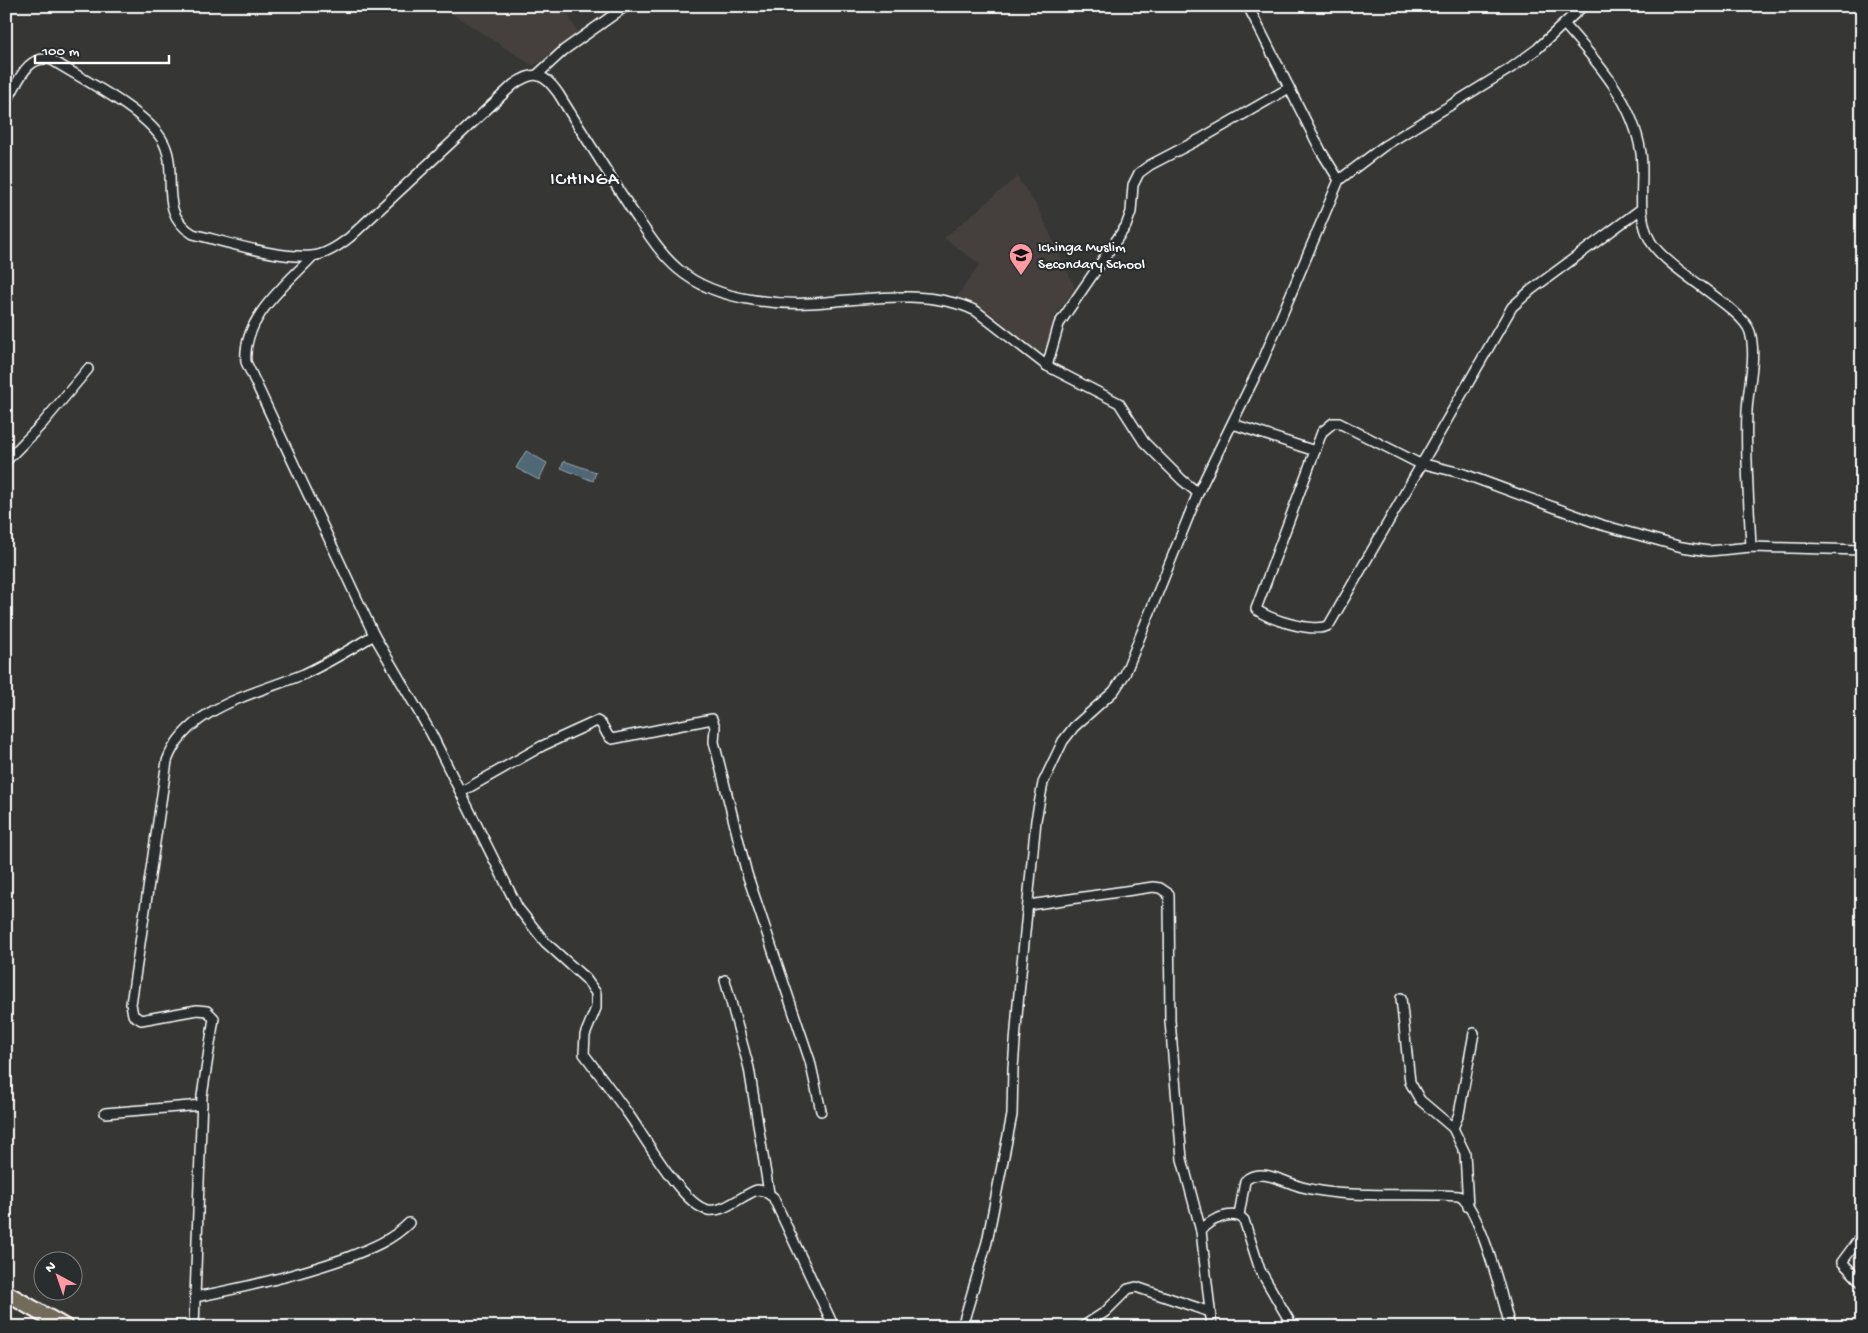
<svg xmlns="http://www.w3.org/2000/svg" width="1868" height="1333" font-family="'Gochi Hand',sans-serif">
<rect width="100%" height="100%" fill="#363634"/>
<filter id="ink" filterUnits="userSpaceOnUse"><feTurbulence type="fractalNoise" baseFrequency=".02" numOctaves="2"/><feDisplacementMap in="SourceGraphic" scale="10" xChannelSelector="R" yChannelSelector="G"/><feConvolveMatrix kernelMatrix="1 2 1 2 8 2 1 2 1" color-interpolation-filters="sRGB"/></filter>
<g filter="url(#ink)">
<!-- built -->
<g fill="#45413c">
<path d="M440,6H566L571,21L579,33L542,61L533,66Z"/>
<path d="M1017,177L1038,208L1075,288L1054,317L1048,344L1042,353L1033,349L990,312L957,297L980,264L944,238Z"/>
</g>
<!-- water -->
<g fill="#506774" stroke="#96a4ac">
<path d="M526,451L547,463L539,480L516,468Z"/>
<path d="M564,461L596,472L593,481L561,468Z"/>
</g>
<g fill="none" stroke-linecap="round" stroke-linejoin="round">
<!-- street casing -->
<g stroke="#fff" stroke-width="12">
<g id="street">
<path d="M1248,6L1321,151L1339,180"/>
<path d="M1565,25C1598,63 1633,101 1641,153C1645,182 1635,215 1651,242C1668,270 1744,309 1750,332C1757,357 1748,386 1747,411C1745,456 1749,502 1751,547"/>
<path d="M537,75L564,50L626,6"/>
<path d="M6,102C18,84 26,53 52,60C83,80 141,108 161,138C182,170 154,210 193,234C226,242 279,259 312,256C325,255 340,245 350,237L513,85C534,70 543,72 558,93C582,132 606,170 631,209C645,229 659,253 678,269C717,303 787,307 837,301C880,297 935,291 976,311L1047,366L1119,403L1144,442L1182,480L1198,493"/>
<path d="M313,256C286,285 242,318 246,362L374,635L431,733L518,908L545,942L586,979L596,993V1008L585,1035L584,1054C599,1074 614,1094 629,1115C644,1136 683,1206 708,1210C724,1213 742,1195 757,1190L764,1191L773,1197L834,1327"/>
<path d="M1047,366L1059,324L1126,226L1131,212L1133,185L1139,173L1150,165L1202,138L1289,88"/>
<path d="M1233,424L1315,451L1322,432L1333,423H1339L1416,462L1461,473L1602,525L1682,547L1709,551L1751,547L1862,550"/>
<path d="M1315,451L1256,609C1266,619 1316,634 1329,625L1512,307L1531,290L1641,209"/>
<path d="M6,461L42,424L88,369"/>
<path d="M461,792L542,746L597,721C606,725 604,735 612,739L712,719L715,727L714,742L747,874L810,1061L821,1111"/>
<path d="M1029,905L1153,887L1160,888L1169,894L1170,1021L1182,1159L1201,1231"/>
<path d="M725,980L749,1068L769,1193"/>
<path d="M1401,998L1410,1082L1420,1100L1453,1128L1465,1153L1468,1207"/>
<path d="M105,1113L202,1105"/>
<path d="M1453,1128L1459,1114L1474,1033"/>
<path d="M1239,1215L1245,1181C1259,1166 1286,1183 1302,1187C1352,1200 1408,1192 1459,1196C1479,1205 1504,1303 1510,1327"/>
<path d="M1862,1235L1842,1262L1862,1283"/>
<path d="M195,1297C247,1287 296,1276 346,1258C369,1249 391,1241 409,1223"/>
<path d="M194,1327L202,1096L214,1018L207,1011L197,1010L141,1020L133,1015L131,1004L167,761C186,707 256,694 304,674C328,663 351,649 374,635"/>
<path d="M962,1327L987,1242L1012,1115L1013,1068L1018,1004L1036,820L1043,783L1063,741L1074,727L1114,691L1125,674L1198,493L1263,360L1339,180L1384,146L1511,68L1537,49L1583,6"/>
<path d="M1082,1327L1105,1312L1128,1289L1136,1287L1210,1312"/>
<path d="M1212,1327L1201,1231C1207,1220 1234,1209 1244,1220L1260,1270L1293,1327"/>
</g>
</g>
<!-- highway casing -->
<g stroke="#fff" stroke-width="19">
<path id="highway" d="M6,1293L65,1327"/>
</g>
<!-- street -->
<use href="#street" stroke="#2a2d2e" stroke-width="9"/>
<!-- highway -->
<use href="#highway" stroke="#726b5a" stroke-width="15"/>
</g>
</g>
<!-- icons -->
<defs>
<g id="school-pin" transform="scale(1.25)"><path d="M0 17L-7.5 6A9.5 9.5 0 1 1 7.5 6Z" fill="#ff9aa2" stroke="#2a2d2e"/><path d="M0-5L7-2L0 1L-7-2ZM-4 1L0 2.5L4 1V4Q0 6-4 4Z" fill="#111"/></g>
</defs>
<g fill-rule="evenodd">
<use href="#school-pin" x="1021" y="255"/>
</g>
<g text-anchor="middle" stroke-width="4.5" stroke-linejoin="round" paint-order="stroke">
<!-- poi labels -->
<g font-size="15" fill="#fff" stroke="#2a2d2e" text-anchor="start">
<text x="1038" y="251">Ichinga Muslim<tspan x="1038" dy="17">Secondary School</tspan></text>
</g>
<!-- quarter labels -->
<g font-size="18" letter-spacing="1" fill="#fff" stroke="#2a2d2e">
<text x="585" y="184">ICHINGA</text>
</g>
</g>
<!-- margin -->
<rect width="1868" height="1333" fill="none" stroke="#2a2d2e" stroke-width="25"/>
<rect x="12" y="12" width="1843" height="1308" fill="none" stroke="#fff" stroke-width="2" filter="url(#ink)"/>
<!-- north arrow -->
<g transform="translate(58 1276) rotate(320)"><circle r="24" fill="#2a2d2e" stroke="#7f8182"/>
<path d="M0-4L9 19L0 12L-9 19Z" fill="#ff9aa2"/>
<text y="-8" font-size="14" font-weight="bold" text-anchor="middle" fill="#ffffff">N</text>
</g>
<!-- scale -->
<path d="M35 55v8h134v-8" fill="none" stroke="#ffffff" stroke-width="2.5"/>
<text x="42" y="55" font-size="15" fill="#ffffff" stroke="#2a2d2e" stroke-width="4" paint-order="stroke">100 m</text>
</svg>
